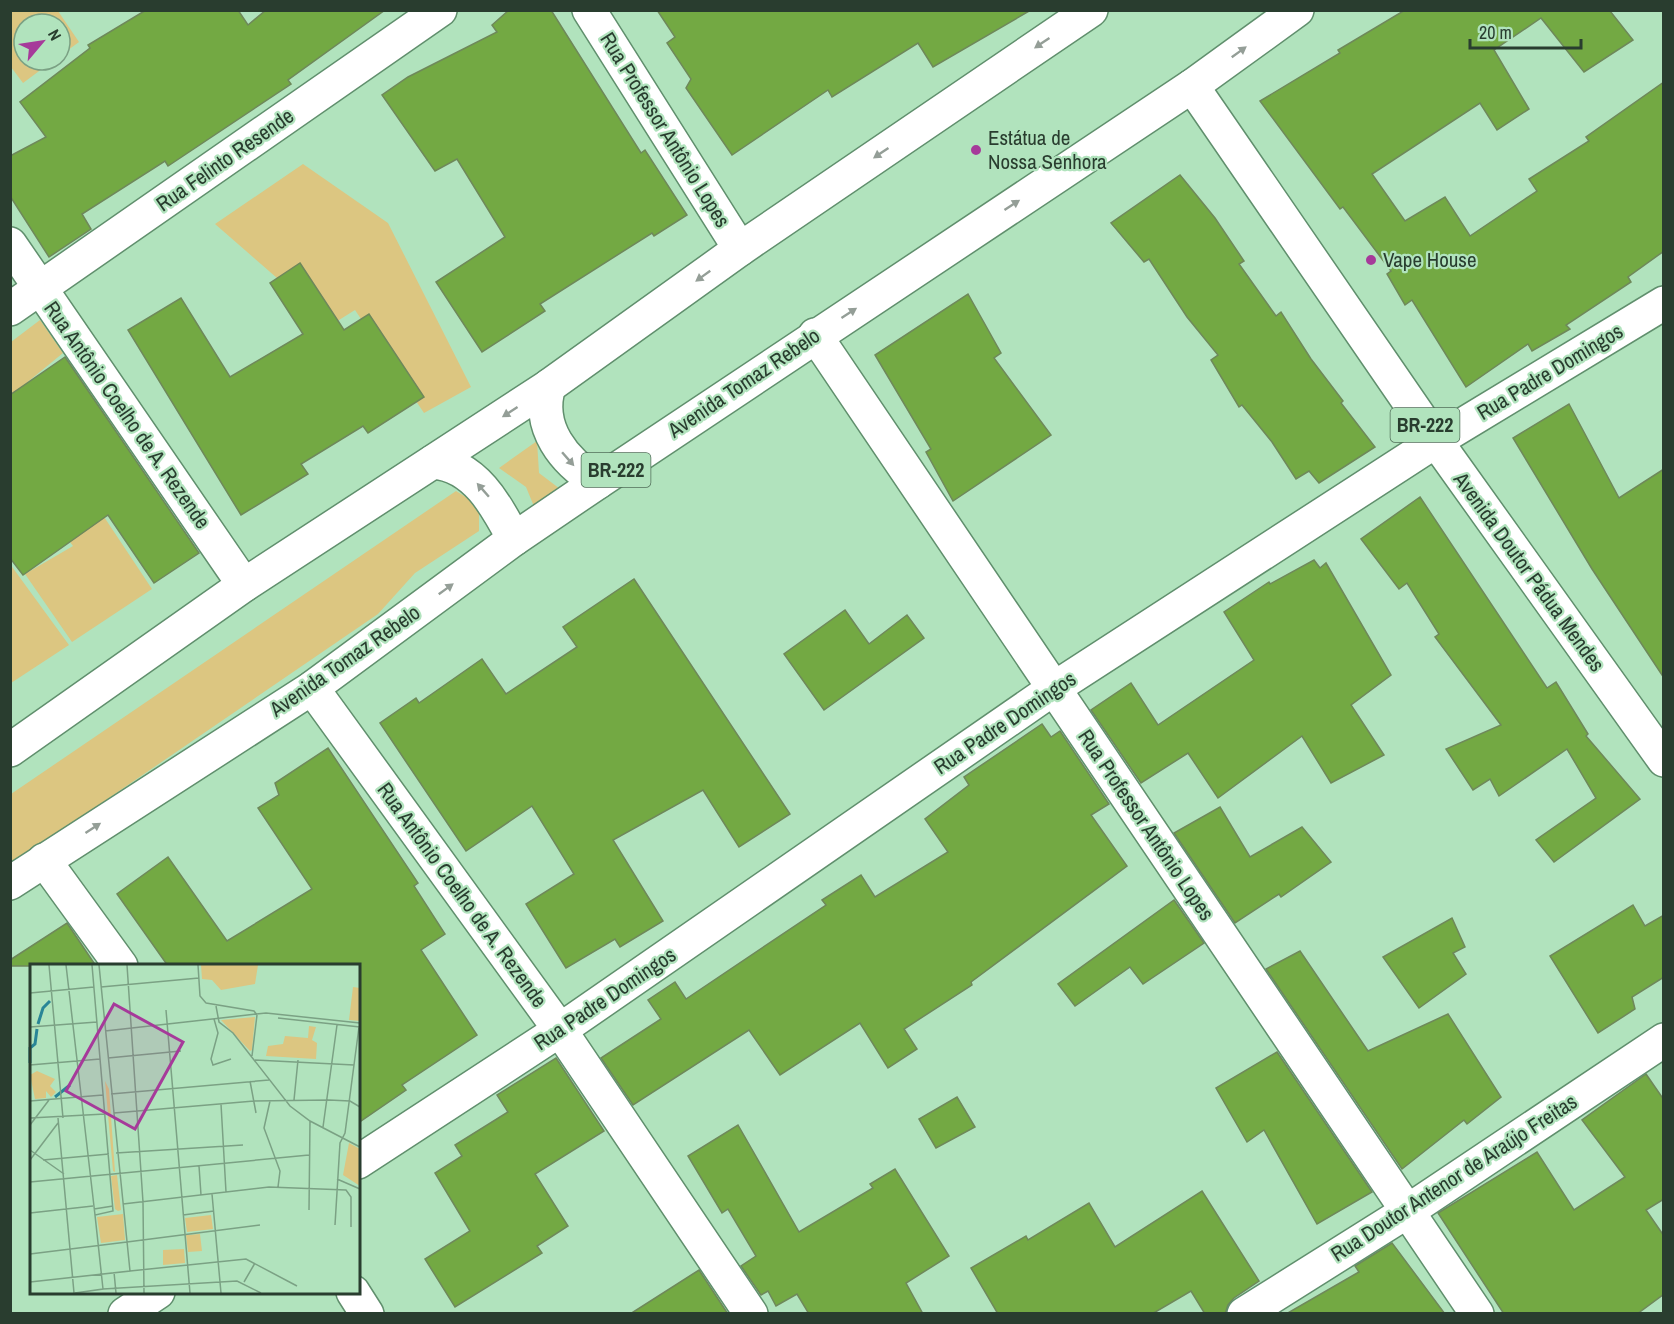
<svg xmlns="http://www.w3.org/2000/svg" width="1674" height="1324" font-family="'Archivo Narrow',sans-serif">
<rect width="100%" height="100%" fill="#b1e3bd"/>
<!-- green -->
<g fill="#dcc681">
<path d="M11,10L58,11L79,42L60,56V24H24V60H54L23,83L11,67Z"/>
<path d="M303,164L388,223L471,387L424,413L355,310L331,325L215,224Z"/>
<path d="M40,320L63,353L19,389L152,589L72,642L25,574L73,546L11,463V342Z"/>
<path d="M537,441L539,473L568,495L538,516L526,487L499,468Z"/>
<path d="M456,491L479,505V531L415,573L378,614L11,865V794Z"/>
<path d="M10,564L69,645L11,683H10Z"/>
</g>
<!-- building -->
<g fill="#73a943" stroke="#6e885a" stroke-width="1.5">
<path d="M146,10H238L248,25L266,10H385L288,80L291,84L168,166L165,161L82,214L91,229L49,257L10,196V156L46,137L20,102L90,48L88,45Z"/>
<path d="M509,10H551L641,153L645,150L687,215L654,236L652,233L540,304L545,311L482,352L436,282L505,237L457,159L435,171L382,95L408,77L497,32L492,25Z"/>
<path d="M657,10H1031L933,67L918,43L832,97L828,90L732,155L686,88L691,79L667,43L675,37Z"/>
<path d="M1405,10L1610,11L1633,40L1584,72L1541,18L1494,50L1529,109L1497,130L1480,103L1372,174L1405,221L1445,197L1470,236L1537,191L1529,179L1589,141L1586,137L1664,82V251L1628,277L1631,282L1566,325L1570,329L1532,351L1528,344L1466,387L1412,300L1405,305L1387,274L1391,271L1343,207L1340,209L1260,101L1340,53L1338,50Z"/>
<path d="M1180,175L1215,218L1244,261L1239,264L1276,316L1281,312L1311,359L1343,401L1341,403L1375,447L1319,483L1309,471L1296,479L1272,442L1242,405L1239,407L1211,360L1218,355L1187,317L1149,259L1144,262L1111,223Z"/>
<path d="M300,263L344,330L369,314L424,397L368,433L363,426L301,464L308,474L241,515L128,330L181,298L230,377L303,334L270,283Z"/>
<path d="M968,294L1001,353L994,358L1051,435L953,501L926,452L931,449L875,355Z"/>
<path d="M65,357L199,553L154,583L108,515L23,575L10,558V395Z"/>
<path d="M1569,404L1619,498L1664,469V678L1592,569L1513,438Z"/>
<path d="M1420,497L1547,688L1556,682L1588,734L1586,736L1640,799L1554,862L1536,840L1596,798L1567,749L1499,796L1490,779L1473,790L1446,749L1501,725L1435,637L1439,634L1407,583L1399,589L1361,539Z"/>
<path d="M1314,560L1320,568L1326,563L1391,675L1351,705L1384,755L1331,783L1302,736L1218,798L1188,753L1141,783L1091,710L1131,683L1158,725L1254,660L1224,612L1269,582L1270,584Z"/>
<path d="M634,579L790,814L739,847L703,790L613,840L663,921L620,947L615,939L566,968L526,904L574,874L532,806L466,851L380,723L416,698L419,703L482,659L506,694L577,647L563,627Z"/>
<path d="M845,610L869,644L907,615L924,638L824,710L784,654Z"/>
<path d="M1042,724L1051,737L1060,731L1109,804L1091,815L1127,866L971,982L972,985L904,1029L917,1049L888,1068L860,1023L780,1075L749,1030L633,1105L601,1058L661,1019L648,1000L675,982L686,999L826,905L822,900L861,875L875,897L948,852L925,819L969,785L964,777Z"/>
<path d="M328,748L418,883L414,886L445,934L421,950L477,1035L402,1085L406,1090L358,1123V966H168L117,894L168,857L227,941L312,889L258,808L279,795L275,783Z"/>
<path d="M1220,807L1250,857L1302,827L1331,862L1281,897L1279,894L1235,923L1174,833Z"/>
<path d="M1174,900L1204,943L1143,984L1130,967L1075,1006L1058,984Z"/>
<path d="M1633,905L1645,926L1664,915V977L1632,997L1635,1009L1598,1033L1550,956Z"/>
<path d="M1452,918L1465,947L1453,953L1466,974L1419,1008L1383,957Z"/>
<path d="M67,923L96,966H10V960Z"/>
<path d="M1300,951L1368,1051L1448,1014L1501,1097L1467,1124L1464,1120L1402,1169L1266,969Z"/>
<path d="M1277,1052L1372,1192L1317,1224L1264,1130L1247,1142L1216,1088Z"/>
<path d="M556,1058L604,1131L535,1174L568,1226L537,1246L542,1253L455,1307L425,1259L470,1231L435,1173L462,1156L455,1145L508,1112L497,1095Z"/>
<path d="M1646,1074L1664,1100V1199L1646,1210L1664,1236V1294L1637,1314H1504L1438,1213L1537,1152L1574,1210L1625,1177L1582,1120Z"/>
<path d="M957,1097L975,1127L936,1148L919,1119Z"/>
<path d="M738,1125L799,1232L873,1188L870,1184L895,1169L949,1256L906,1283L923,1314H809L797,1294L776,1306L768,1291L761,1295L741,1266L756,1256L728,1209L722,1213L688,1156Z"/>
<path d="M1202,1191L1259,1281L1234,1298L1228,1305L1225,1314H1205L1191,1291L1152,1314H998L971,1268L1026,1236L1028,1240L1089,1203L1115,1247Z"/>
<path d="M1392,1243L1445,1314H1286L1359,1272L1355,1266Z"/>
<path d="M699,1270L728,1314H630Z"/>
</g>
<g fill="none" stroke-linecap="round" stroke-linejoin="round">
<!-- street casing -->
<g stroke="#608f6d" stroke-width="36">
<g id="street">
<path d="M589,10L740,249"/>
<path d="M10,244L244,585"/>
<path d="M10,309L440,10"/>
<path d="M815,335L1477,1314"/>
<path d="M312,688L560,1030L751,1314"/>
<path d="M44,860L121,966"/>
<path d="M358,1162L560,1030L1053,689L1436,441L1664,303"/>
<path d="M353,1292L367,1314"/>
<path d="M125,1314L158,1292"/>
<path d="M1244,1314L1408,1211L1664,1040"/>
</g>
</g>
<!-- primary casing -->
<g stroke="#608f6d" stroke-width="36">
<g id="primary">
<path d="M1192,86L1436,441L1664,760"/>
<path d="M549,386C536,427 564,462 598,482"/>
<path d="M433,462C475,465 496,505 514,539"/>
<path d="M10,750L244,585L549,386L740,249L1091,10"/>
<path d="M10,883L312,688L514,539L598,482L1192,86L1297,10"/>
</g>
</g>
<!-- street -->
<use href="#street" stroke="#fff" stroke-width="33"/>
<!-- primary -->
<use href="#primary" stroke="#fff" stroke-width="33"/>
</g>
<!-- one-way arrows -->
<defs><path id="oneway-solid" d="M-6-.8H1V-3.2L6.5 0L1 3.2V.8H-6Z" transform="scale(1.5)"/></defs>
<g fill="#949e97">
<use href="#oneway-solid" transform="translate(1042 43) rotate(146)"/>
<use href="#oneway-solid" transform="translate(1239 52) rotate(-36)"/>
<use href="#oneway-solid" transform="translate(881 153) rotate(146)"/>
<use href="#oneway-solid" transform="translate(1012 205) rotate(-33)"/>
<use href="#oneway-solid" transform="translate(703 276) rotate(144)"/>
<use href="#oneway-solid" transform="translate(849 313) rotate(-33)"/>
<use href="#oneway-solid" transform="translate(510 412) rotate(147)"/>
<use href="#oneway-solid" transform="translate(568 459) rotate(49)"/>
<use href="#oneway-solid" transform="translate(483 490) rotate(-131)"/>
<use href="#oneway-solid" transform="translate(446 589) rotate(-36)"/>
<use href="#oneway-solid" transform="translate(93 828) rotate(-33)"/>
</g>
<!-- markers -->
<g fill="#a63a9a" stroke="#b1e3bd" stroke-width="2">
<circle cx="976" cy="150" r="6"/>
<circle cx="1371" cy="260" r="6"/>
</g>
<g text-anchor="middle" stroke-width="4.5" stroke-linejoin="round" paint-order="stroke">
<!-- shield labels -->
<g fill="#b1e3bd" stroke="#526f5a" stroke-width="1.5">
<rect x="1390.5" y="408" width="69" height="34" rx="4.5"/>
<rect x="581.5" y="453" width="69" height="34" rx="4.5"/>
</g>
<g font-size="20" font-weight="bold" fill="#293d2f">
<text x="1425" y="432">BR-222</text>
<text x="616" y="477">BR-222</text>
</g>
<!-- street labels -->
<g font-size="21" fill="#293d2f" stroke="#b1e3bd">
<text transform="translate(665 130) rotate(58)" y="7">Rua Professor Antônio Lopes</text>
<text transform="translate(225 160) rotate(-35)" y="7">Rua Felinto Resende</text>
<text transform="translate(1550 372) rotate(-31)" y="7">Rua Padre Domingos</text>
<text transform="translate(744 383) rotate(-34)" y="7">Avenida Tomaz Rebelo</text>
<text transform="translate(127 415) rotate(55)" y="7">Rua Antônio Coelho de A. Rezende</text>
<text transform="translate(1529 572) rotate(54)" y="7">Avenida Doutor Pádua Mendes</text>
<text transform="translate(345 661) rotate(-35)" y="7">Avenida Tomaz Rebelo</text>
<text transform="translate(1005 723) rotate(-34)" y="7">Rua Padre Domingos</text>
<text transform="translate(1146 825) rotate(56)" y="7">Rua Professor Antônio Lopes</text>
<text transform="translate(462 895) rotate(54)" y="7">Rua Antônio Coelho de A. Rezende</text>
<text transform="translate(605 999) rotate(-34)" y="7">Rua Padre Domingos</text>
<text transform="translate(1454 1178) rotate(-33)" y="7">Rua Doutor Antenor de Araújo Freitas</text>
</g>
<!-- poi labels -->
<g font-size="21" fill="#293d2f" stroke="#b1e3bd" text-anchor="start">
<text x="988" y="145">Estátua de<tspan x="988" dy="24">Nossa Senhora</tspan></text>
<text x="1383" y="267">Vape House</text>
</g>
</g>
<!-- overview -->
<g transform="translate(30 964)">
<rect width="330" height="330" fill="#b1e3bd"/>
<path d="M171,1H228L225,20L191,26L182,16L172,15ZM323,23L330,24V57L319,56ZM225,53L222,86L220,87L191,56ZM279,62L286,63L282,76L287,79L286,95L236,92L238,82L253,80L255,72L278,74ZM7,107L25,115L20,122L26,128L21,133L16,127V134L5,135L0,111ZM75,117L79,125L85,208L83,207ZM319,179L330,185V222L313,211ZM87,211L91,246L88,247L85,245L81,212ZM93,250L95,276L71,279L67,253ZM181,251L183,265L157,268L155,254ZM170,270L172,287L158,288L156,271ZM154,285L155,299L133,301V286Z" fill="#dcc681"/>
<path fill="none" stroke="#298596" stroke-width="3" d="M8,60L13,44L20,37M0,99V84L5,80L7,65M25,133L40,121"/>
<path fill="none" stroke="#7ba184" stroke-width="1.5" d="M19,1L33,154M36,1L65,251M97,1L113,238L114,329M168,1L170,32L176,39M71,23L169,14M0,29L64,23M176,39L224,47L227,51M186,42L189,58L203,69L260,142L280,157L330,183M136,46L160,329M0,48V81M248,54L330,63M184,55L188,69L181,95L183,101L201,95M0,63L67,58M75,67L236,49L330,59M222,92L227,51M78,94L151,87M225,96L324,101M0,101L70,95M220,117L226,149M81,130L239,116M264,136L268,96M0,137L73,131M240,137L234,164L250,207L248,223M191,140L196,228M84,149L224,137L299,136L320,137L330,143M0,154L75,150M28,154L44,329M0,161L19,136M293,163L307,61M0,186L34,210M86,189L213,181M0,196L28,159M13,196L79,190M169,202L171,231M307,215L330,225M0,218L279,191M182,230L191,329M93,240L239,223L316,226L321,233V263M64,245L83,242M279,246L280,157M0,249L63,242M153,251L184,247M305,261L310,179L315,169L329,63M97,278L230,261M0,290L97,278M100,307L216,295L267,322M84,308L86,329M0,318L100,307L69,1M214,318L225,299M73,325L207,317L231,329M45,329L73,325L65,251L83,247L62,1"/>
<path fill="#a63a9a" fill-opacity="0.15" stroke="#a63a9a" stroke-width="3" d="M84,40L153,78L105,165L36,127Z"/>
<rect width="330" height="330" fill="none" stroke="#293d2f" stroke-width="3"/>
</g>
<!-- border -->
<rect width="1674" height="1324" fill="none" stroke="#293d2f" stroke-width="24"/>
<!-- north arrow -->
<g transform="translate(42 42) rotate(61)"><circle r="28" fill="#b1e3bd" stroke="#7ba184" stroke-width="1.5"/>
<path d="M0-4.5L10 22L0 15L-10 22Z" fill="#a63a9a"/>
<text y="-9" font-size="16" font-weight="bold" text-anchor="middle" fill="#293d2f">N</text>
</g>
<!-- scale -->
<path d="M1470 39v9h111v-9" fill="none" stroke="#293d2f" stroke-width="3"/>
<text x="1479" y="39" font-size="18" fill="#293d2f" stroke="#b1e3bd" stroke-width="4.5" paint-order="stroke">20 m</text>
</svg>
